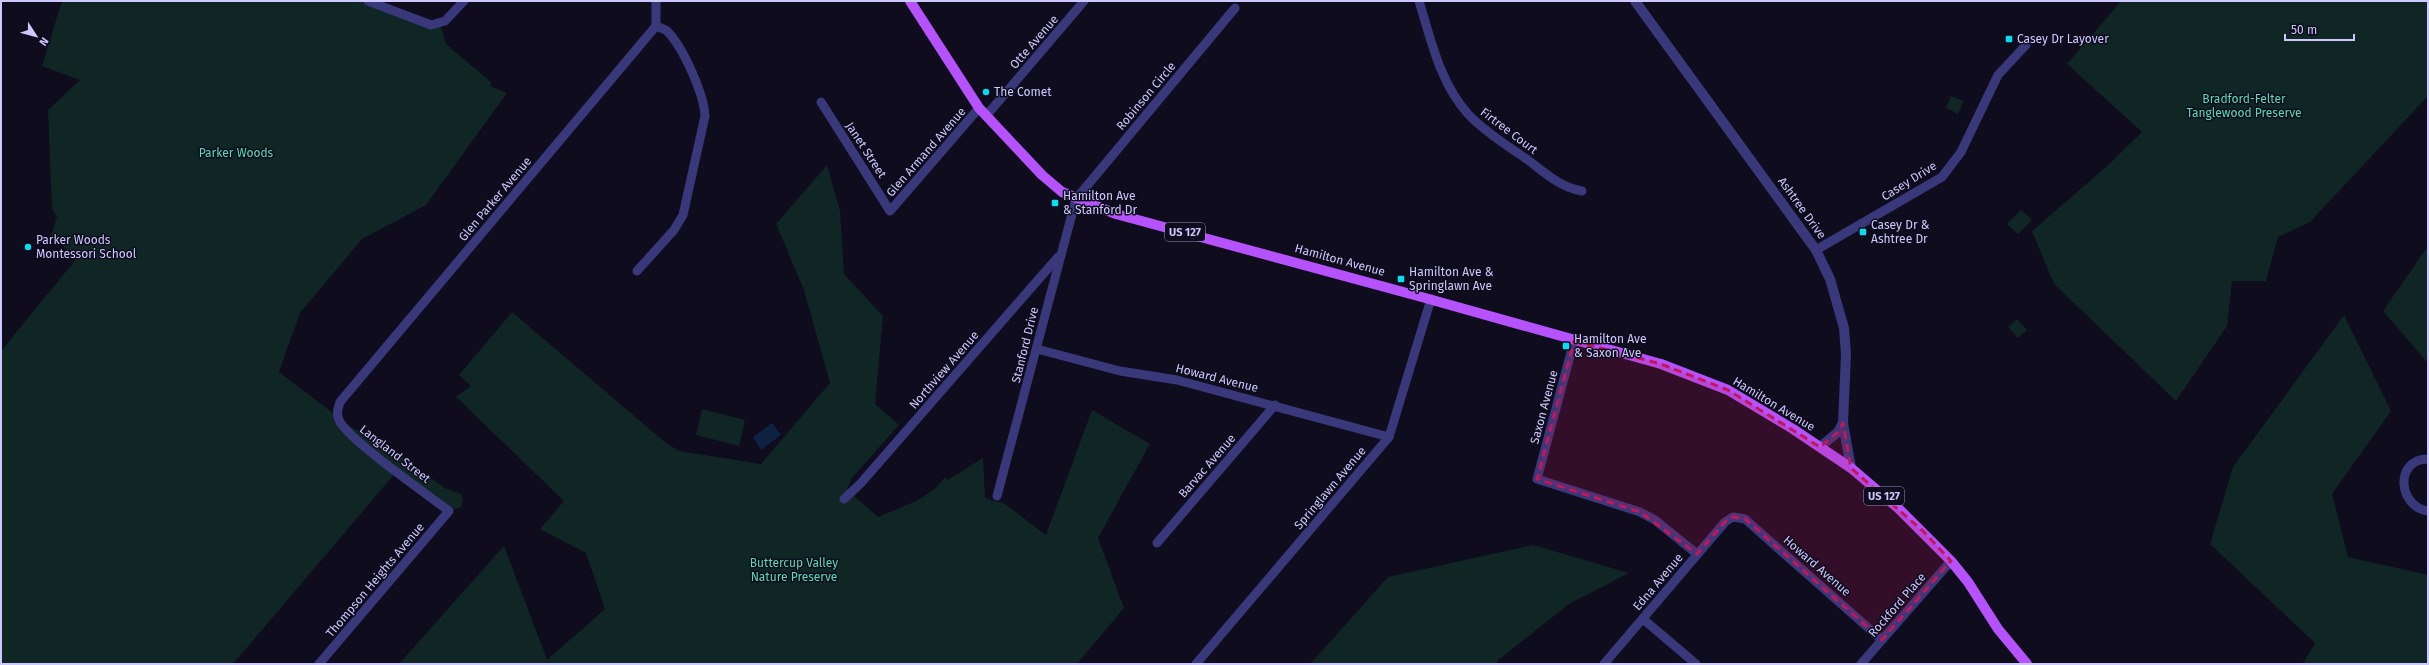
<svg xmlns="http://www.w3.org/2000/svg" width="2429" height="665" font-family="'Fira Sans',sans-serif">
<rect width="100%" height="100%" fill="#0e0c1d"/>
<!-- green -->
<g fill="#0f2625">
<path d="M62,1H375L440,23L446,44L492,83L490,86L507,93L426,205L362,239L300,313L279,372L354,429L372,435L445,488L461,494L463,500L461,507L449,511L397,471L233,664H1V351L77,258L51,236L57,217L52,208L48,110L80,80L42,66Z"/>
<path d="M2121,1H2428V96L2310,222L2278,237L2266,281H2232L2227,326L2176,401L2054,284L2032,231L2106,167L2142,132L2067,64Z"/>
<path d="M1951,96L1964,101L1958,114L1946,108Z"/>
<path d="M827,165L840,211L844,274L883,316L875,404L899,425L851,479L847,490L878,517C901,507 930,499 945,477L948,480L983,458L985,498L1005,504L1046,535L1092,410L1150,444L1098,538L1124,608L1077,664H399L504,546L547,660L605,609L586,553L540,529L564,501L456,397L471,386L459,375L512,312L666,443L679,451L761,464L830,383L804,290L776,224Z"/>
<path d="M2021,210L2032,220L2018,234L2007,224Z"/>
<path d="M2428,246V363L2383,311Z"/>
<path d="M2344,315L2391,411L2332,494L2348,557L2428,575V664H2303L2315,643L2210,544L2233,467Z"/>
<path d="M2017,319L2027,330L2018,338L2008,327Z"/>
<path d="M702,409L745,420L739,446L696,435Z"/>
<path d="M1533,545L1629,573L1569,604L1497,661V664L1311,663L1388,577Z"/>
</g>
<!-- water -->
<path fill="#0c2240" d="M772,423L781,435L761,450L753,437Z"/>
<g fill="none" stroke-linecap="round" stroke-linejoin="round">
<!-- minor -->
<g stroke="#38387b" stroke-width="9">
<path d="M368,1L431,25L445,21L464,1"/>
<path d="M1419,1C1431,40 1440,83 1468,114C1485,132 1508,146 1528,160C1545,173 1561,188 1582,191"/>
<path d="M821,102L890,211L979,108"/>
<path d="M986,116L1084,1"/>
<path d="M1816,250L1942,177L1961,152L1998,75L2026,45"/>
<path d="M637,271L674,230L683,215L705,116C704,94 683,47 667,31C665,29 660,28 656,26"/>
<path d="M1574,341L1537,479L1640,512L1655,520L1697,554"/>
<path d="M1037,349L1120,371L1177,380L1389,437"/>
<path d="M2428,459C2394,459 2398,507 2428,511"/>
<path d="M997,496L1076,199L1235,8"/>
<path d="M844,499L861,483L1058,257"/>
<path d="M1157,543L1275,405"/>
<path d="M1643,619L1696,664"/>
<path d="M319,664L449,511C428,495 347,439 339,420C336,413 338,408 340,402L656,26V1"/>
<path d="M1196,664L1389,437L1431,299"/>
<path d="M1604,664L1725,522L1733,517L1745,519L1882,640"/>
<path d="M1861,664L1951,561"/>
</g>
<!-- tertiary -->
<g stroke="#38387b" stroke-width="10">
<path d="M1635,1L1816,250L1830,279L1844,328L1846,354L1843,423L1851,468"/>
<path d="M1820,447L1838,432L1843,423"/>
</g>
<!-- primary -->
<path stroke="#b652fb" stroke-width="10" d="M910,1L979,108L1042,175L1062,192L1116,214L1418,296L1661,364L1728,390L1793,429L1851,468L1898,508L1951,561L1968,582L1998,629L2027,664"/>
</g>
<!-- marked area -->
<path fill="#c2185b" fill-opacity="0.2" stroke="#c2185b" stroke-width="3" stroke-dasharray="8 5" stroke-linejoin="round" d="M1574,341L1661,364L1728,390L1820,447L1838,432L1843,423L1851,468L1924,532L1951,561L1882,640L1745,519L1733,517L1725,522L1697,554L1640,512L1537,479Z"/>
<!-- markers -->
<g fill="#05deee" stroke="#0e0c1d" stroke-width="1.5">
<rect x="2005" y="35" width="8" height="8" rx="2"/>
<circle cx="986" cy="92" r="4"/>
<rect x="1051" y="199" width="8" height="8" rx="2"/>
<rect x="1859" y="228" width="8" height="8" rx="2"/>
<circle cx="28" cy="247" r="4"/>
<rect x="1397" y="275" width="8" height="8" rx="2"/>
<rect x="1562" y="342" width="8" height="8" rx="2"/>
</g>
<g text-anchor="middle" stroke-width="3" stroke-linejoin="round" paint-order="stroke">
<!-- shield labels -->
<g fill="#0e0c1d" stroke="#9490ba" stroke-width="1">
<rect x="1165" y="223" width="40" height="18" rx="3"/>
<rect x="1864" y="487" width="40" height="18" rx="3"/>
</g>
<g font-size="11" font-weight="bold" fill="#cdc9fe">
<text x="1185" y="236">US 127</text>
<text x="1884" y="500">US 127</text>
</g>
<!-- poi labels -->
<g font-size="12" fill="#cdc9fe" stroke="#0e0c1d" text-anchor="start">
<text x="2017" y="43">Casey Dr Layover</text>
<text x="994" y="96">The Comet</text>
<text x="1063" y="200">Hamilton Ave<tspan x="1063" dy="14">&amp; Stanford Dr</tspan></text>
<text x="1871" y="229">Casey Dr &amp;<tspan x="1871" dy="14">Ashtree Dr</tspan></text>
<text x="36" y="244">Parker Woods<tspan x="36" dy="14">Montessori School</tspan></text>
<text x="1409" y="276">Hamilton Ave &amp;<tspan x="1409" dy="14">Springlawn Ave</tspan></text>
<text x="1574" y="343">Hamilton Ave<tspan x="1574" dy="14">&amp; Saxon Ave</tspan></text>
</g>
<!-- street labels -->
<g font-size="12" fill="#cdc9fe" stroke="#0e0c1d">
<text transform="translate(1034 42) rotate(-49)" y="4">Otte Avenue</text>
<text transform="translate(1146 96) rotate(-50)" y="4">Robinson Circle</text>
<text transform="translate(1509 131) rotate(37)" y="4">Firtree Court</text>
<text transform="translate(866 150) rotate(57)" y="4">Janet Street</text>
<text transform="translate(926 152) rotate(-49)" y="4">Glen Armand Avenue</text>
<text transform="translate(1909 181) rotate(-32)" y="4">Casey Drive</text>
<text transform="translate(495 199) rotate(-50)" y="4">Glen Parker Avenue</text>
<text transform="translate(1802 208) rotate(54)" y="4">Ashtree Drive</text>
<text transform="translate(1340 260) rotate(15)" y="4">Hamilton Avenue</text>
<text transform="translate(1025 345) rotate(-76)" y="4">Stanford Drive</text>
<text transform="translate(944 370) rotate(-49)" y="4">Northview Avenue</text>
<text transform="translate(1217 378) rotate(14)" y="4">Howard Avenue</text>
<text transform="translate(1774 404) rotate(31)" y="4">Hamilton Avenue</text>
<text transform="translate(1544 407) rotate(-75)" y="4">Saxon Avenue</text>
<text transform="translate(395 454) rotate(38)" y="4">Langland Street</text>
<text transform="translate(1207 466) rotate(-49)" y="4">Barvac Avenue</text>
<text transform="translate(1330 488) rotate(-50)" y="4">Springlawn Avenue</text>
<text transform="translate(1817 566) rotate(41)" y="4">Howard Avenue</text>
<text transform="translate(375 580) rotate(-50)" y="4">Thompson Heights Avenue</text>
<text transform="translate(1658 582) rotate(-50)" y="4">Edna Avenue</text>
<text transform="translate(1897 605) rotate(-49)" y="4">Rockford Place</text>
</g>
<!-- park labels -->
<g font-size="12" fill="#57dbb6" stroke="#0e0c1d">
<text x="2244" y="103">Bradford-Felter<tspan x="2244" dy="14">Tanglewood Preserve</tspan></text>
<text x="236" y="157">Parker Woods</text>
<text x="794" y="567">Buttercup Valley<tspan x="794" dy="14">Nature Preserve</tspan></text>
</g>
</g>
<!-- border -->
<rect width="2429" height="665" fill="none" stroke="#cdc9fe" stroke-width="4"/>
<!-- north arrow -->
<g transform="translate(36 36) rotate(126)" stroke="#0e0c1d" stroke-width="3" paint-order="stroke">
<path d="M0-3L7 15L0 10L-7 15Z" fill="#cdc9fe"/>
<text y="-6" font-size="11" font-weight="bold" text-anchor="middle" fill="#cdc9fe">N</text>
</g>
<!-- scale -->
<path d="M2285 34v6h69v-6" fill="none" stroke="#cdc9fe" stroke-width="2"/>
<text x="2291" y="34" font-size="12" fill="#cdc9fe" stroke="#0e0c1d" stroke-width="3" paint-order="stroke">50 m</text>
</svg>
